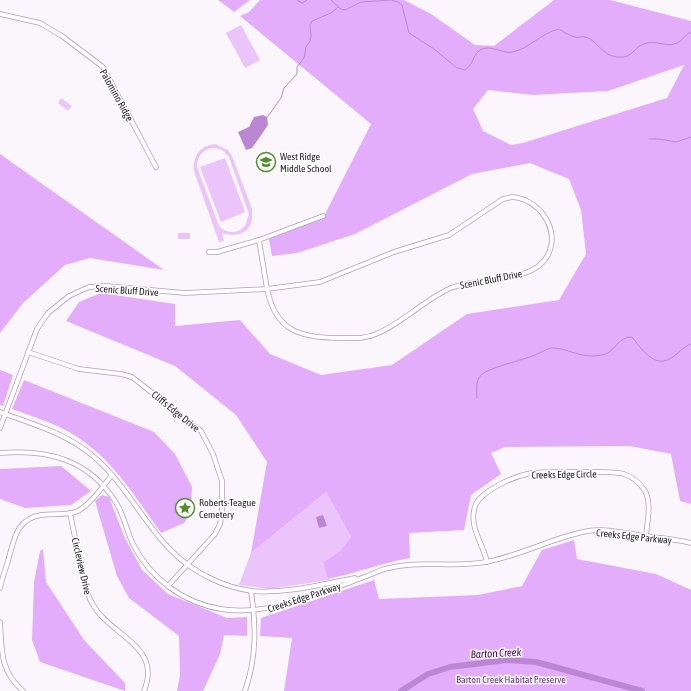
<svg xmlns="http://www.w3.org/2000/svg" width="691" height="691" font-family="'Asap Condensed',sans-serif">
<rect width="100%" height="100%" fill="#faf6fc"/>
<!-- green -->
<g fill="#ebc4fb" fill-rule="evenodd">
<path d="M241,25L260,60L245,68L226,33Z"/>
<path d="M61,98L72,106L68,111L58,103Z"/>
<path d="M215,144L228,150L232,156L252,209C255,230 241,239 222,233L224,241L219,242L194,171C193,156 199,146 215,144ZM216,148L222,150L229,157L249,214L245,226C237,234 227,234 219,226L197,167C197,155 205,147 216,148Z"/>
<path d="M225,158L245,212L221,222L200,167Z"/>
<rect x="178" y="233" width="12" height="6"/>
<path d="M326,492L351,537L340,551L323,562L329,580L270,589L239,585L251,553Z"/>
</g>
<!-- forest -->
<g fill="#e4adfb" fill-rule="evenodd">
<path d="M218,0H250L234,12Z"/>
<path d="M260,0H404L431,14L475,45L494,46L554,0H610L691,21V504L680,501L671,454L630,446L505,447L491,453L501,474L471,495L464,530L409,533L410,558C382,563 356,573 328,579L323,562L340,551L351,537L326,492L251,553L267,462L236,415L175,366L66,321L79,302L101,293L175,304V326L240,320L270,354L321,375L392,365L467,314L559,300L586,254L581,210L569,179L530,163L472,174L355,234L297,253L272,256L269,239L323,218L371,124L240,16L249,12ZM684,65L667,98L523,143L511,145L483,131L473,109L488,90L533,95L608,91Z"/>
<path d="M0,154L164,270L90,258L65,265L23,303L0,333Z"/>
<path d="M0,370L13,375L3,406L0,405Z"/>
<path d="M24,380L154,432L175,454L192,487L191,513L184,523L161,533C134,495 110,455 69,432C52,422 31,416 12,409Z"/>
<path d="M61,466L91,491L71,505L25,508L0,499V469Z"/>
<path d="M102,495L109,497L124,536L142,570L168,594L227,618L247,617V636L224,635L220,654L203,691H177L180,675L179,636L129,598L117,576L95,501Z"/>
<path d="M574,540L577,559L656,574L691,590V691H284L292,638L260,636L261,618L374,580L379,599L478,595L522,586L542,550Z"/>
<path d="M43,549L46,582L84,640L125,683V691L40,662L32,640L34,582L40,551Z"/>
</g>
<!-- water -->
<g fill="#bc87d2">
<path d="M263,115L267,117L268,125L252,148L246,150L238,132L249,127L254,117Z"/>
<path d="M323,515L327,526L319,528L316,517Z"/>
</g>
<g fill="none" stroke-linecap="round" stroke-linejoin="round">
<!-- stream -->
<g stroke="#bc87d2" stroke-width="1">
<path d="M297,0L302,3L307,0"/>
<path d="M331,0L341,9L345,10L361,2L391,0L398,2L402,5L409,33L434,49L457,68L465,70C474,64 472,56 479,51C490,43 501,54 512,52C529,49 541,33 559,29C564,32 570,36 575,37C578,38 582,36 585,37C599,40 601,59 624,57C634,55 636,45 647,43C657,40 667,48 677,43C683,41 685,34 691,32"/>
<path d="M266,119L281,98L284,88L297,74V67L304,58L306,47L310,41L311,36L310,25L312,21L331,13L338,7"/>
<path d="M649,139H659L676,142L691,137"/>
<path d="M477,398C477,390 475,382 481,375C488,368 523,360 535,355C540,353 549,347 555,348C572,350 582,359 602,355C615,353 618,336 632,337C641,348 654,369 671,358C679,354 682,347 691,344"/>
<path d="M640,690V691"/>
</g>
<!-- river -->
<path stroke="#bc87d2" stroke-width="6" d="M401,691L428,674L450,667L507,660L536,662L642,691"/>
<!-- street casing -->
<g stroke="#b19dba" stroke-width="5.5">
<g id="street">
<path d="M0,14L40,23L62,36L103,67L156,167"/>
<path d="M512,197C544,199 566,240 541,264C520,283 477,277 451,288C425,299 403,323 376,334C365,339 353,338 340,338C301,338 276,332 267,289L320,282L394,252L449,235L503,199Z"/>
<path d="M209,252H217L259,240L323,216"/>
<path d="M28,352L79,369L121,374L132,377L201,431L213,454L222,481V511L220,524L215,534L168,586"/>
<path d="M0,412C32,424 66,433 93,456C139,495 153,553 212,579C224,585 238,589 252,591C286,594 322,584 355,578"/>
<path d="M0,428L37,329L48,313L69,296L89,287L106,286L185,293L267,289L259,240"/>
<path d="M0,453C47,449 88,459 115,501C124,514 126,530 133,544C150,578 183,603 221,609C267,617 324,592 367,576C375,573 382,569 389,568C421,560 454,568 486,562C519,556 550,539 583,532C603,527 625,533 645,536C660,538 676,539 691,543"/>
<path d="M70,513C74,533 78,552 82,571C85,582 86,593 92,603C109,636 163,645 144,691"/>
<path d="M487,562C483,543 467,525 476,504C483,490 513,477 527,474C536,471 617,471 624,474C633,477 640,483 645,491C652,503 647,523 646,536"/>
<path d="M0,588C2,579 5,570 8,561C14,540 16,519 41,515C53,513 67,516 78,511C92,503 102,487 112,475"/>
<path d="M0,622C2,651 0,671 23,691"/>
<path d="M245,691C257,656 256,626 251,591"/>
</g>
</g>
<!-- street -->
<use href="#street" stroke="#fff" stroke-width="4"/>
</g>
<!-- icons -->
<defs>
<g id="school-ring" transform="scale(1)"><circle r="9.5" fill="#fff" stroke="#528e2e" stroke-width="1.5"/><path d="M0-5L7-2L0 1L-7-2ZM-4 1L0 2.5L4 1V4Q0 6-4 4Z" fill="#528e2e"/></g>
<g id="sight-ring" transform="scale(1)"><circle r="9.5" fill="#fff" stroke="#528e2e" stroke-width="1.5"/><path d="M0-6L1.8-2.2L6-1.7L2.9 1.2L3.7 5.4L0 3.3L-3.7 5.4L-2.9 1.2L-6-1.7L-1.8-2.2Z" fill="#528e2e"/></g>
</defs>
<g fill-rule="evenodd">
<use href="#school-ring" x="266" y="162"/>
<use href="#sight-ring" x="185" y="508"/>
</g>
<g text-anchor="middle" stroke-width="3" stroke-linejoin="round" paint-order="stroke">
<!-- street labels -->
<g font-size="10" fill="#241c27" stroke="#fff">
<text transform="translate(117 95) rotate(61)" y="4">Palomino Ridge</text>
<text transform="translate(491 279) rotate(-11)" y="4">Scenic Bluff Drive</text>
<text transform="translate(127 290) rotate(4)" y="4">Scenic Bluff Drive</text>
<text transform="translate(176 411) rotate(39)" y="4">Cliffs Edge Drive</text>
<text transform="translate(564 474) rotate(-1)" y="4">Creeks Edge Circle</text>
<text transform="translate(634 536) rotate(6)" y="4">Creeks Edge Parkway</text>
<text transform="translate(82 566) rotate(77)" y="4">Circleview Drive</text>
<text transform="translate(304 597) rotate(-18)" y="4">Creeks Edge Parkway</text>
</g>
<!-- poi labels -->
<g font-size="10" fill="#241c27" stroke="#fff" text-anchor="start">
<text x="280" y="160">West Ridge<tspan x="280" dy="12">Middle School</tspan></text>
<text x="199" y="506">Roberts-Teague<tspan x="199" dy="12">Cemetery</tspan></text>
</g>
<!-- park labels -->
<g font-size="10" fill="#6b2982" stroke="#fff">
<text x="511" y="683">Barton Creek Habitat Preserve</text>
</g>
<!-- water labels -->
<g font-size="11" font-style="italic" fill="#4a005f" stroke="#fff">
<text transform="translate(496 653) rotate(-3)" y="4">Barton Creek</text>
</g>
</g>
</svg>
